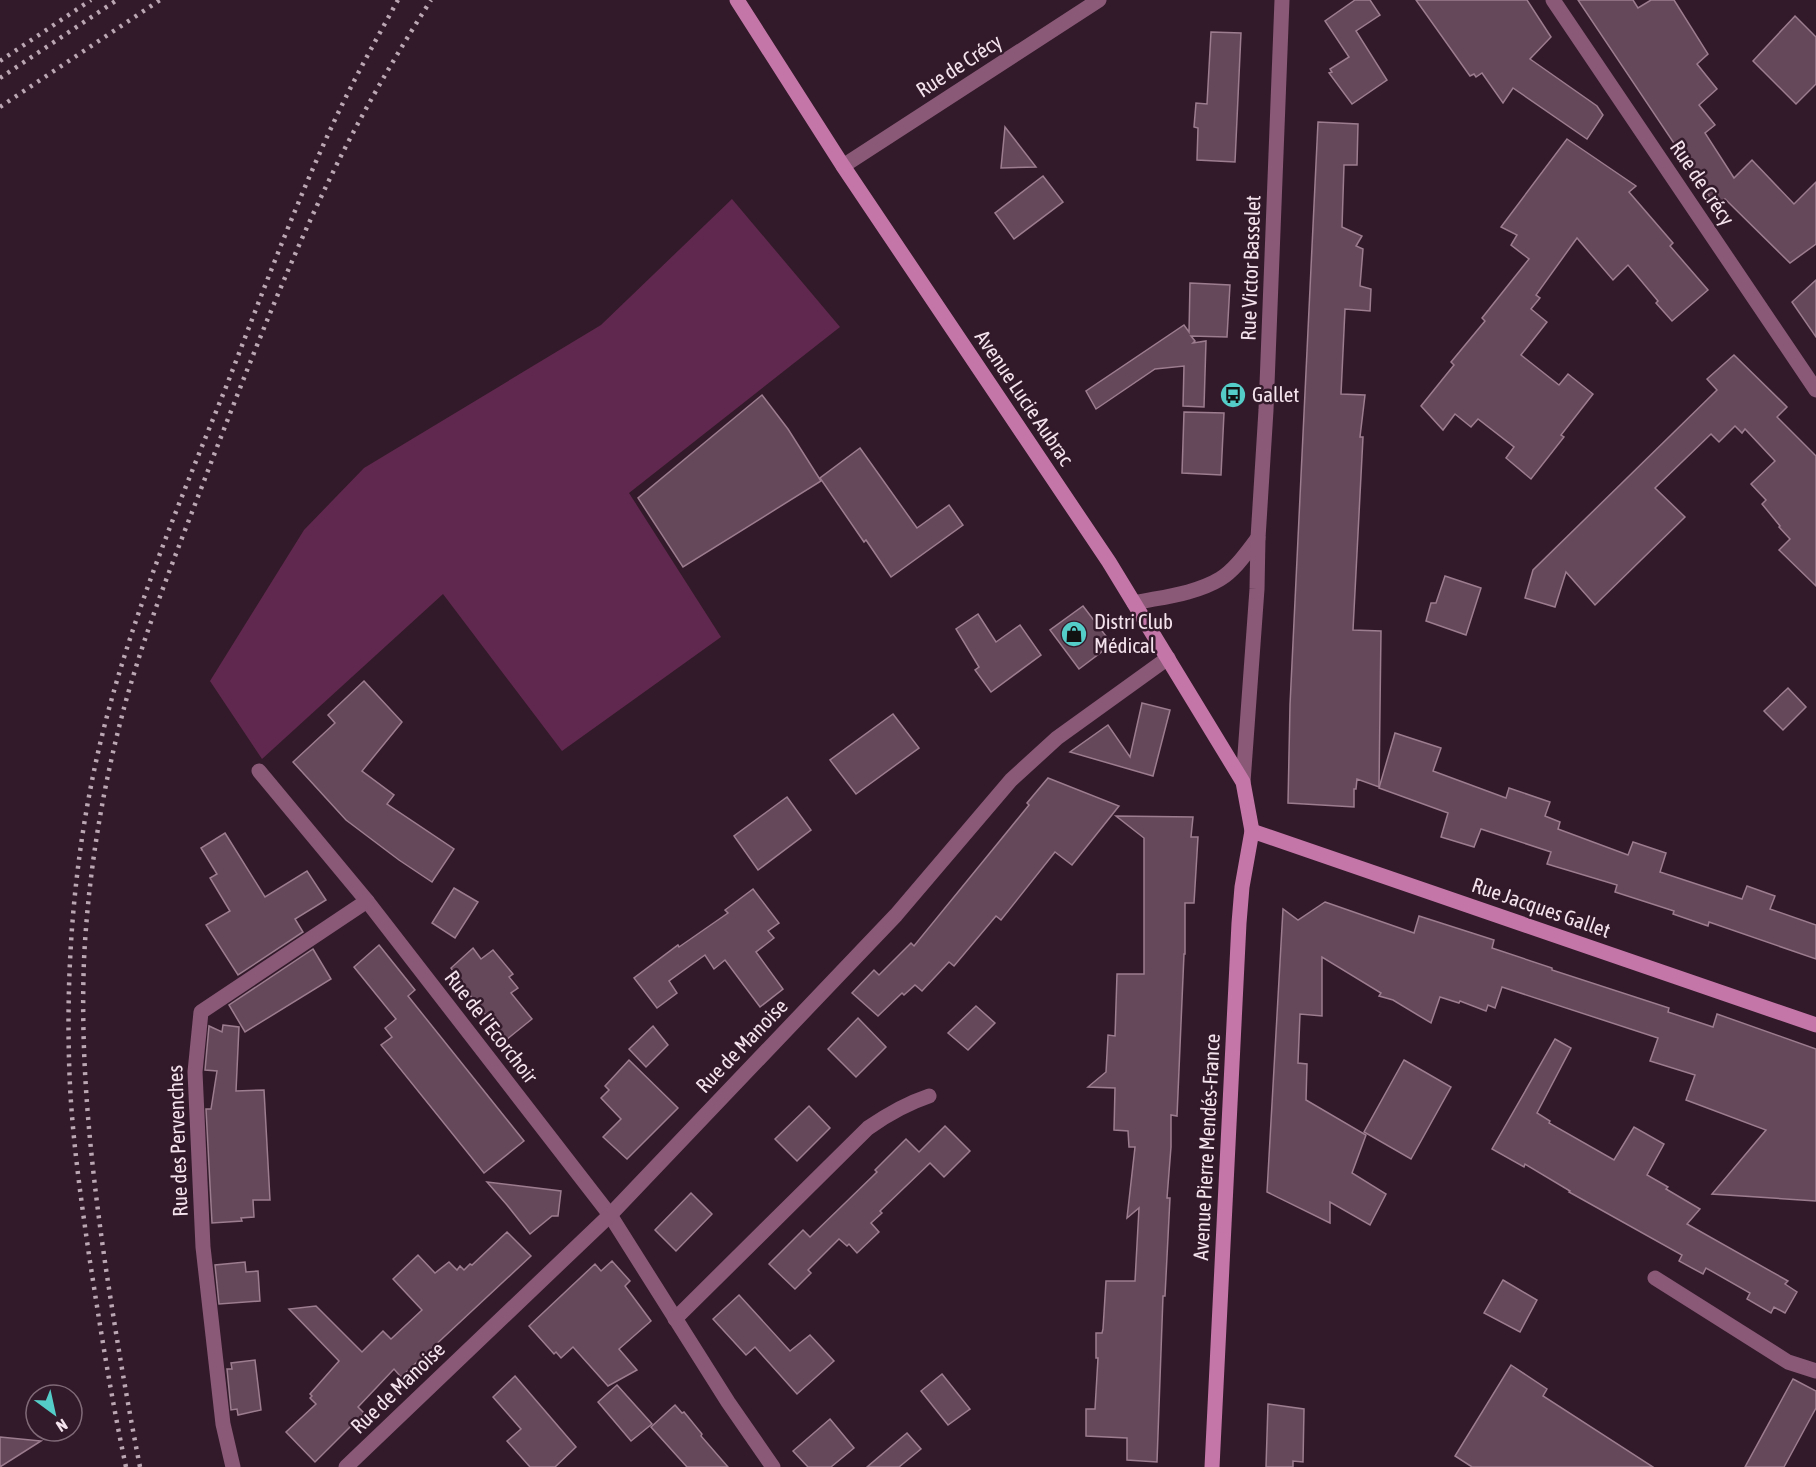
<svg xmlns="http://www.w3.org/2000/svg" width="1816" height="1467" font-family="'Asap Condensed',sans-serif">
<rect width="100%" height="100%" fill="#331a2a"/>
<!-- green -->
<path fill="#60284e" d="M732,199L840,327L629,493L721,637L562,751L443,594L262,759L210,681L304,530L364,468L601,325Z"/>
<!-- building -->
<g fill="#65495b" stroke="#9c7c8f" stroke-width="1.5">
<path d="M1355,0H1370L1380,15L1356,31L1387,80L1352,104L1329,73L1332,72L1330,69L1349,57L1325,21Z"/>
<path d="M1416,0H1527L1551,37L1530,59L1597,106L1603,115L1587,139L1513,88L1503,103L1482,73L1476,77L1474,74L1470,76Z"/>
<path d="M1578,0H1633L1638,8L1651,0H1674L1708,54L1697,64L1717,89L1699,105L1715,125L1705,133L1734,178L1752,160L1794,204L1816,182V244L1790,263L1725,199L1716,206Z"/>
<path d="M1795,16L1816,37V84L1796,104L1753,61Z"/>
<path d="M1211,32L1241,33L1235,162L1197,160L1198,128L1194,127L1196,103L1207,104Z"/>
<path d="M1318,122L1358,124L1357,165H1344L1342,227L1362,236L1356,246L1363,249L1360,286L1371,289L1370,311L1345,309L1341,394L1365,395L1360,437H1363L1353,630L1381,631L1379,787L1357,779L1356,789H1354V807L1288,803L1290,705Z"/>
<path d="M1005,127L1036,167L1001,168Z"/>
<path d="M1567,139L1636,186L1629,192L1673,243L1670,246L1708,290L1672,321L1656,303L1658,301L1628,265L1613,280L1577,238L1536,295L1540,298L1531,309L1547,322L1521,355L1559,385L1568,374L1593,394L1561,435L1564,437L1531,479L1506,458L1514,447L1478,419L1471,427L1455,414L1443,430L1421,406L1454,365L1451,362L1485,321L1482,318L1529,259L1511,245L1517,235L1501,227Z"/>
<path d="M1043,176L1063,202L1014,239L995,213Z"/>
<path d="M1816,280V337L1792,302Z"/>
<path d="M1190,283L1230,285L1227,337L1191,336L1195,341L1193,343L1206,341L1204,407L1183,406L1184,366L1155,369L1096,409L1086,391L1184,325L1189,332Z"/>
<path d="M1734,355L1787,407L1777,417L1816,456V586L1779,550L1790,539L1779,527L1780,526L1762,504L1766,500L1751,484L1775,461L1745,429L1742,433L1735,426L1719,442L1711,434L1655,488L1685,517L1595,605L1566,572L1555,607L1525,598L1533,570L1717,390L1707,379Z"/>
<path d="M762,395L788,429L821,481L683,567L638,498Z"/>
<path d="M1184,412L1224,413L1221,475L1182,473Z"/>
<path d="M860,448L917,528L949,505L963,525L891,577L866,540L864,542L820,478Z"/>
<path d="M1445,576L1481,588L1466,635L1426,621L1431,603H1436Z"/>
<path d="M1083,606L1112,644L1079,669L1050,630Z"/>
<path d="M978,614L996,642L1020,625L1041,655L991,692L975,670L979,667L956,629Z"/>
<path d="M364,681L402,722L362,771L394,795L387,804L454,849L432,882L399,860L346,820L293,762L335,723L328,715Z"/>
<path d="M1788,688L1806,707L1783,730L1764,711Z"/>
<path d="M1142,703L1170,710L1153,776L1070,752L1108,725L1130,757Z"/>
<path d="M893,714L919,748L856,794L830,760Z"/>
<path d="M1395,733L1441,748L1433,771L1506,798L1509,788L1550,802L1545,816L1560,822L1558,829L1628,855L1633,842L1666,853L1660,872L1742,899L1747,886L1775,896L1770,909L1816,925V959L1709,922L1708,926L1673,914L1674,911L1615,892L1617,885L1547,864L1551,852L1481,829L1474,847L1441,837L1448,813L1379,788Z"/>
<path d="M1048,778L1119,806L1072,865L1055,852L1001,920L996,916L954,966L949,962L922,991L915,985L904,995L902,993L878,1016L852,993L874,970L879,975L911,943L914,946L1029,805L1027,803Z"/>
<path d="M787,797L811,830L758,870L734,836Z"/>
<path d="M1116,816L1193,817L1191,837H1198L1194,903H1185V954H1184L1177,1116L1171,1115V1147L1167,1198H1170L1165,1296H1163L1157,1462L1127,1460V1438L1086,1436V1409H1095L1098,1358H1096V1333H1102L1103,1329L1106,1281H1135L1139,1208L1127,1218L1135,1147H1129L1128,1131L1114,1130L1115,1088L1088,1087L1106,1072L1108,1035L1115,1036L1117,974H1144V838Z"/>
<path d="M225,833L265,897L307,871L326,900L295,919L303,932L238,975L206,925L230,911L210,878L217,874L201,848Z"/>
<path d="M454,888L478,902L455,938L432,923Z"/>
<path d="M753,889L779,923L768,931L774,938L756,952L783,989L760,1007L725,960L714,969L705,955L669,981L677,993L657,1008L634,978L678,945L679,947L728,913L725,910Z"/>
<path d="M1325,902L1414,933L1419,916L1494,940L1492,948L1552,968V970L1669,1008L1668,1012L1713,1027L1717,1014L1816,1049V1201L1712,1194L1766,1130L1686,1100L1695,1075L1650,1061L1658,1038L1502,987L1495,1008L1488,1005L1486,1011L1460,1001L1459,1003L1440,997L1431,1023L1393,1000L1379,996L1381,993L1322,957V1016L1300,1014L1298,1063L1307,1064L1306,1100L1366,1135L1352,1173L1386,1194L1370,1225L1330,1202V1223L1267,1192L1283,909L1298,920Z"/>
<path d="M379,945L415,990L408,996L524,1141L484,1173L381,1045L392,1037L385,1028L396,1019L354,967Z"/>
<path d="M473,948L481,959L493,950L513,974L509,977L518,988L511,993L532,1019L506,1040L456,978L457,977L451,968Z"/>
<path d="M313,949L331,979L245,1032L229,1005Z"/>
<path d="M976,1006L995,1023L968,1050L948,1033Z"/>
<path d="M858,1018L886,1047L856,1077L828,1049Z"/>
<path d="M223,1025L239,1027L236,1091L264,1090L270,1200H253L254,1217L241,1218L242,1221L212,1223L206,1109H211L217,1071L205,1070L209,1026L222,1032Z"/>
<path d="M653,1026L668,1045L646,1067L629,1049Z"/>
<path d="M1555,1039L1571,1048L1537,1113L1550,1121L1549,1123L1614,1160L1634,1127L1664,1144L1647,1175L1668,1187L1666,1189L1700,1209L1687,1224L1788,1281L1785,1284L1797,1292L1785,1313L1774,1307L1771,1313L1747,1299L1750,1293L1706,1268L1703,1274L1679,1261L1682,1255L1569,1192L1570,1191L1525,1164L1524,1167L1492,1149Z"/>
<path d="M629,1060L678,1108L627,1159L603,1137L621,1119L601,1098L609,1090L605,1086Z"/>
<path d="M1404,1060L1451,1087L1411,1159L1364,1132Z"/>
<path d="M809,1106L830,1128L797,1161L775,1139Z"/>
<path d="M945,1126L970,1151L944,1177L930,1163L880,1211L882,1213L871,1223L879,1232L857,1253L849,1244L847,1246L839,1239L808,1270L811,1273L795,1289L769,1264L803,1230L810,1237L877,1172L875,1170L906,1139L919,1152Z"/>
<path d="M487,1182L561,1191L558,1216H552L530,1234L507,1205Z"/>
<path d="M691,1193L712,1214L676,1251L655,1230Z"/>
<path d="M507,1232L531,1256L401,1377L394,1369L358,1407L364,1413L315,1462L286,1432L316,1404L310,1398L312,1396L310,1394L339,1361L289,1309L316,1306L362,1352L383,1331L391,1339L422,1310L393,1279L418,1255L435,1273L449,1262L457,1270L460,1266L464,1270L470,1264L472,1265Z"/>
<path d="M612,1261L630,1281L625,1286L651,1321L619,1349L637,1370L608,1386L573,1347L561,1358L556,1352L554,1354L529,1326L595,1264L601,1271Z"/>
<path d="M245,1262L246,1272L258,1271L260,1301L219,1304L215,1265Z"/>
<path d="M1503,1280L1537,1300L1520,1332L1484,1313Z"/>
<path d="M739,1295L790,1351L810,1335L834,1361L797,1394L755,1347L746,1355L713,1319Z"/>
<path d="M255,1360L261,1410L238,1415L237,1409L231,1410L227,1369H232L231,1363Z"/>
<path d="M1511,1365L1547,1389L1543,1396L1653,1467H1472L1455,1456Z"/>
<path d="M942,1374L970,1409L948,1425L921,1391Z"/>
<path d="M515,1376L576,1447L555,1467H530L507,1441L521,1429L493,1397Z"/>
<path d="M1793,1379L1816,1391V1408L1784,1467H1745Z"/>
<path d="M617,1385L652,1424L631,1441L598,1402Z"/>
<path d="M1268,1404L1304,1409L1303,1462L1293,1461V1467H1266Z"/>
<path d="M675,1405L682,1413L684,1412L702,1434L701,1436L728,1467H687L651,1427Z"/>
<path d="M830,1419L854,1448L831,1467H808L793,1451Z"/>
<path d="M907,1433L921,1449L899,1467H867Z"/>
<path d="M0,1437L41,1441L0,1467Z"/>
</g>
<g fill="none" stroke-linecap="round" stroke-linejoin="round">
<!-- minor -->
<g stroke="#8a5978" stroke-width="15">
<path d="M1553,0L1816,390"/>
<path d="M843,166L1099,0"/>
<path d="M1134,603C1162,597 1195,594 1220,579C1235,570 1247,552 1258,538"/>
<path d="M259,771L367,901L610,1215L728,1402L773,1467"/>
<path d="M1243,782L1257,589L1258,538L1266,410L1282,0"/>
<path d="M1655,1278L1788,1362L1816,1371"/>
<path d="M675,1319L868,1128C888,1114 905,1104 929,1096"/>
<path d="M233,1467L223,1424L203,1247L195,1072L201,1012L367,901"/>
<path d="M346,1467L610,1215L896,915L1011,780L1057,738L1168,658"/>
</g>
<!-- secondary -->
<g stroke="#c576a9" stroke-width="15">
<path d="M737,0L843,166L1109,562L1243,782L1252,831L1242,887L1239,923L1212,1467"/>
<path d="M1252,831L1816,1025"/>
</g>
<!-- rail -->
<g stroke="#bba7b4" stroke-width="4.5" stroke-dasharray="3 6" stroke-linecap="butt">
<path d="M0,61L91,0"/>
<path d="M0,78L117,0"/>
<path d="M0,107L160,0"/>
<path d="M126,1467C111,1397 100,1326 89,1255C81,1199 73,1143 70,1086C64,959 76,828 110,705C140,596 184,491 226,387C262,294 297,199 340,109C358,72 378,36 398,0"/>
<path d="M140,1467C127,1401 116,1335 106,1269C91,1166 80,1064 84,960C88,876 102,790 124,708C147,623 181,542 212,460C252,357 292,253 342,154C369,101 399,50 431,0"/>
</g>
</g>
<!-- icons -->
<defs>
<g id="bus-disc" transform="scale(1.35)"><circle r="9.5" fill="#54cdc8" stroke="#331a2a"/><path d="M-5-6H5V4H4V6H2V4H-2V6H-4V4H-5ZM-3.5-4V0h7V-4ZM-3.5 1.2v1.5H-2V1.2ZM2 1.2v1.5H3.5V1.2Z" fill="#111"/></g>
<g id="shop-disc" transform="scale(1.35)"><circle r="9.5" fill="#54cdc8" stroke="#331a2a"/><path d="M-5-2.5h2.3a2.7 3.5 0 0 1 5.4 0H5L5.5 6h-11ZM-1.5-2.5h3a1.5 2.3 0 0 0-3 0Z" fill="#111"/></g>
</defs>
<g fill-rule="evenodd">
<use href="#bus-disc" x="1233" y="395"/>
<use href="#shop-disc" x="1074" y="634"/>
</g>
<g text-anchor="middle" stroke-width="5" stroke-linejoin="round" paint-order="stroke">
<!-- street labels -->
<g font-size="21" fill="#f4e2ed" stroke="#331a2a">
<text transform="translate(959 66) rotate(-33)" y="7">Rue de Crécy</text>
<text transform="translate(1702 183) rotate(56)" y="7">Rue de Crécy</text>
<text transform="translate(1251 268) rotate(-88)" y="7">Rue Victor Basselet</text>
<text transform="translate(1024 398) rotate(56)" y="7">Avenue Lucie Aubrac</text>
<text transform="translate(1541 908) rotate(19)" y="7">Rue Jacques Gallet</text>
<text transform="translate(491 1027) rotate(52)" y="7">Rue de l'Ecorchoir</text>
<text transform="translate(742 1046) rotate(-46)" y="7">Rue de Manoise</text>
<text transform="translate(178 1141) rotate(-92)" y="7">Rue des Pervenches</text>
<text transform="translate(1207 1147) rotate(-87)" y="7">Avenue Pierre Mendés-France</text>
<text transform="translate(398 1388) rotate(-44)" y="7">Rue de Manoise</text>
</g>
<!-- poi labels -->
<g font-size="21" fill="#f4e2ed" stroke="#331a2a" text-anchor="start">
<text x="1252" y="402">Gallet</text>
<text x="1094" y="629">Distri Club<tspan x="1094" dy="24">Médical</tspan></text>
</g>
</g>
<!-- north arrow -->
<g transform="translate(54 1413) rotate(147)"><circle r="28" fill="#331a2a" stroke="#806a78" stroke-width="1.5"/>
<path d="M0-4.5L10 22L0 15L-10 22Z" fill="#54cdc8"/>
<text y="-9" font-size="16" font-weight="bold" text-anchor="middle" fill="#f4e2ed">N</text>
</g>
</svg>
